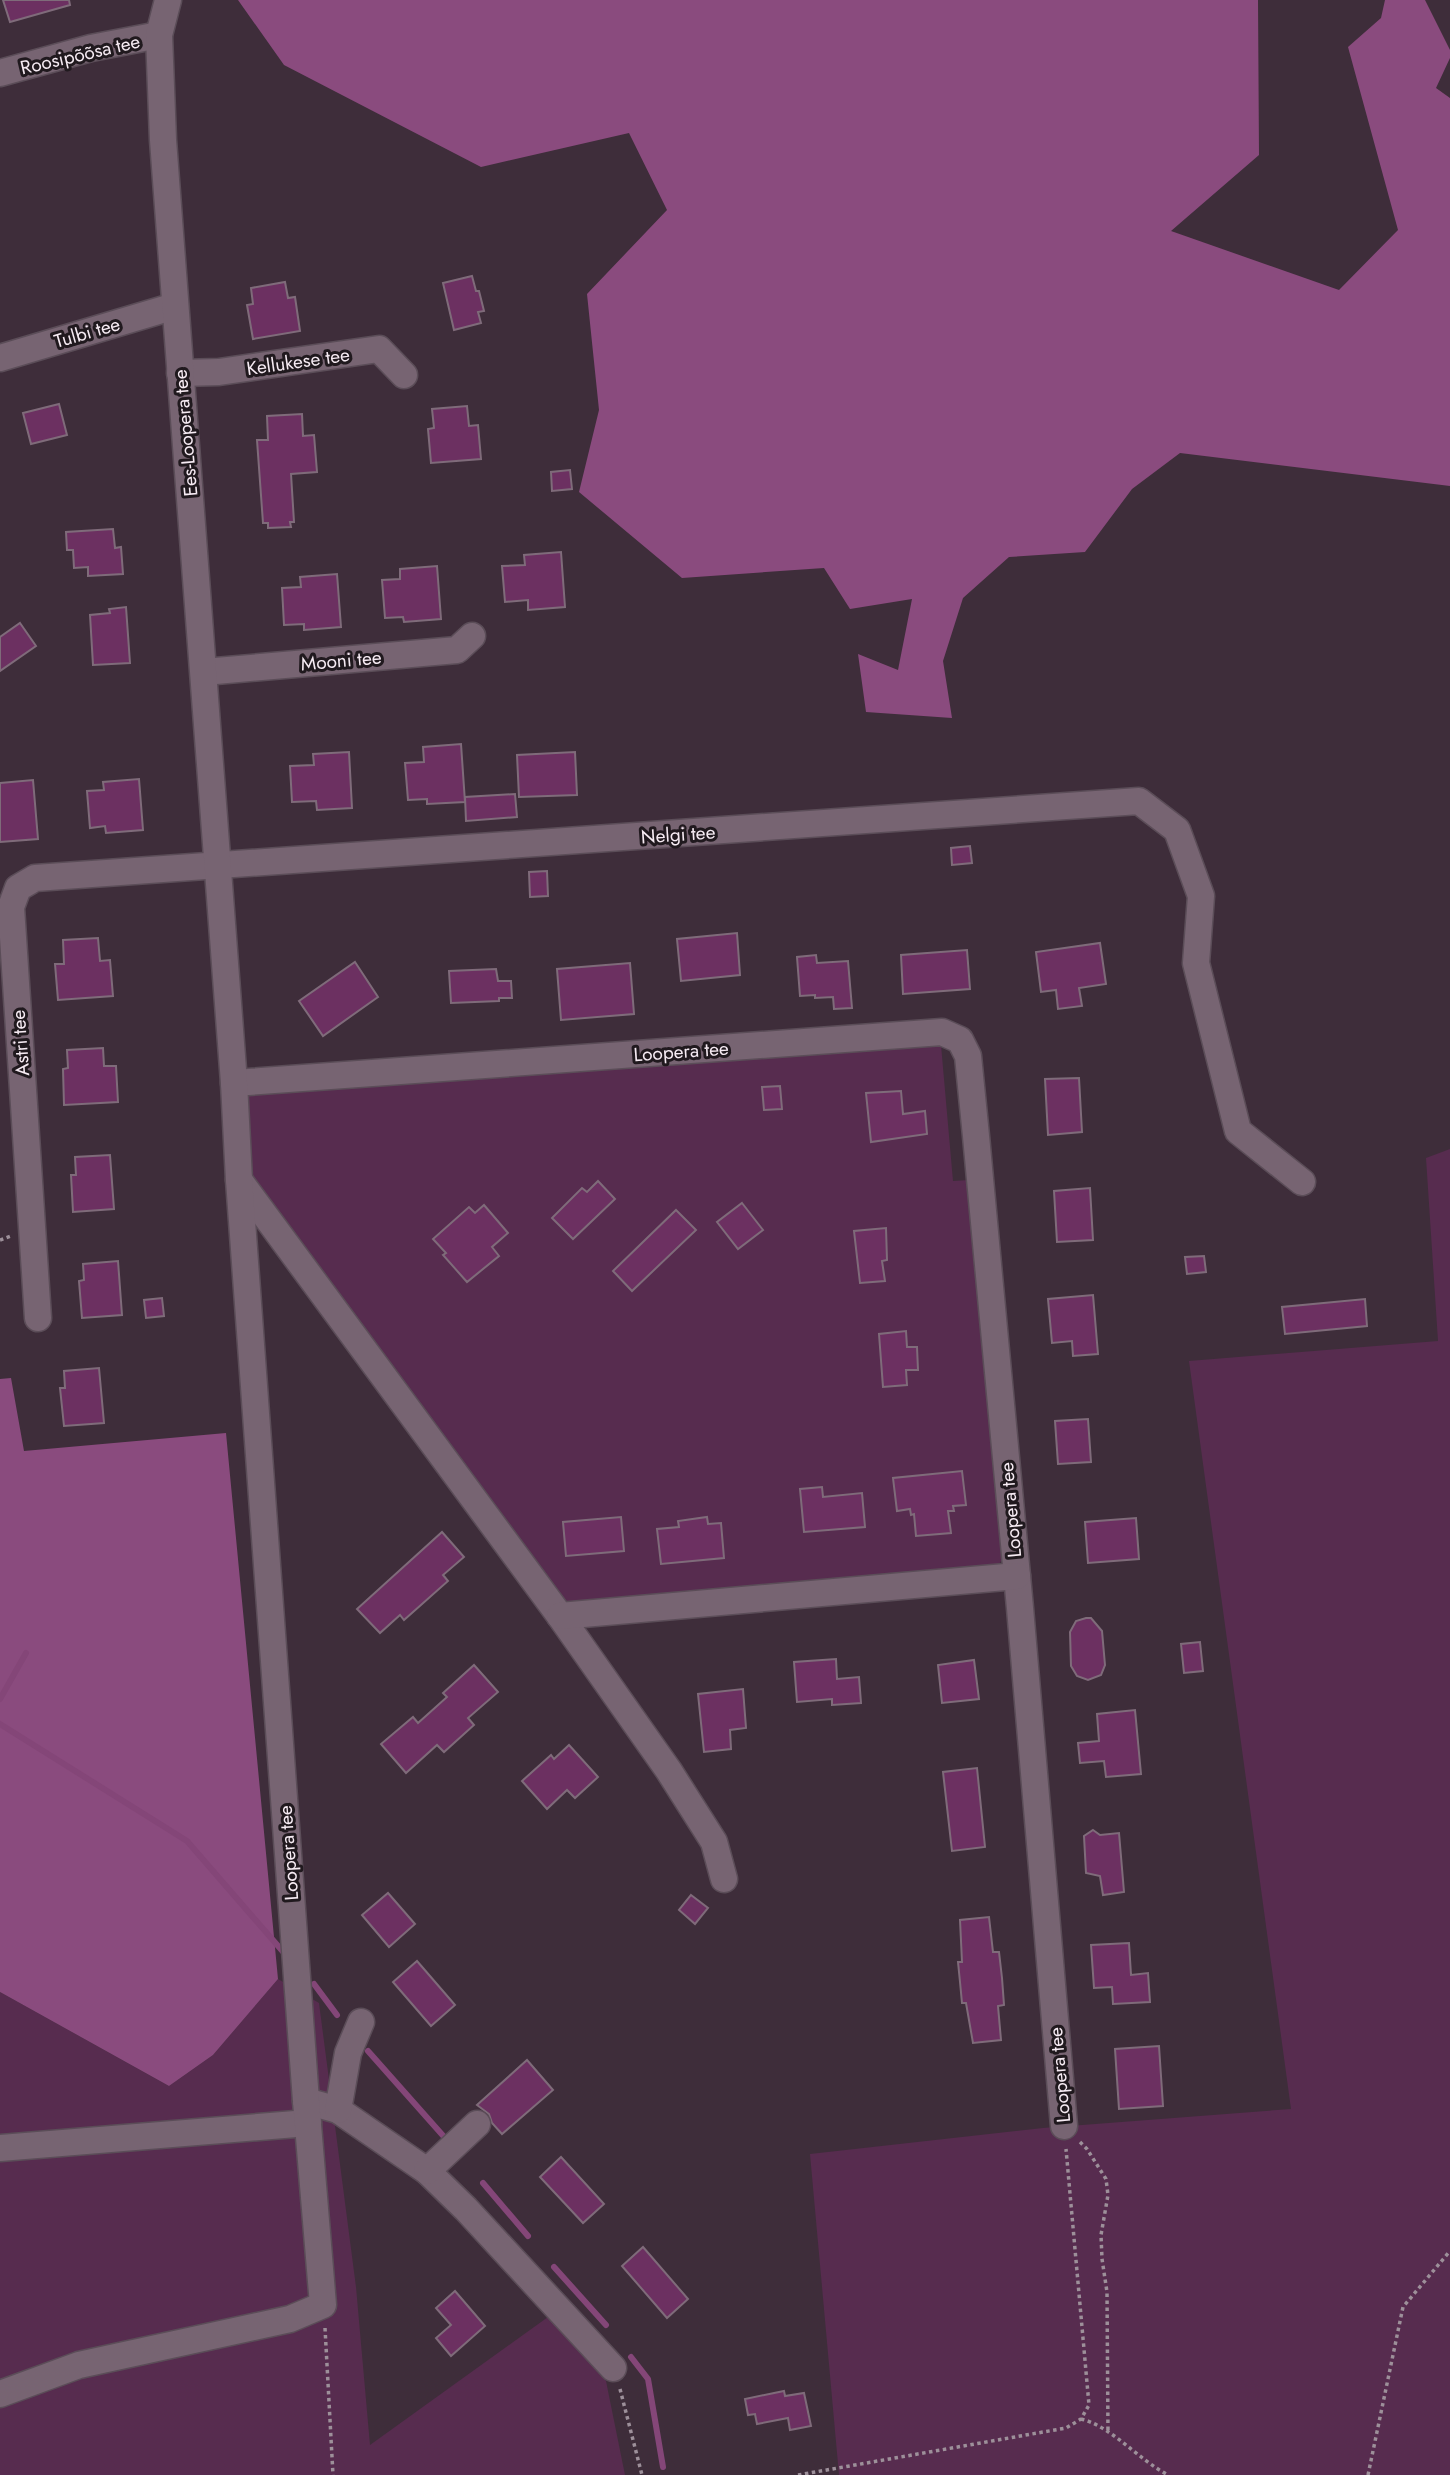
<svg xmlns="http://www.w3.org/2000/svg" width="1450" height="2475" font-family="Jost,sans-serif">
<rect width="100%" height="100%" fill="#3e2d3a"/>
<!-- green -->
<g fill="#572c4f">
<path d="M941,1045L953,1181L970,1180L1007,1552L995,1570L579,1605L558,1598L246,1172V1095L252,1090Z"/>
<path d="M1450,1149V2475H839L810,2154L1043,2128L1291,2109L1189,1361L1438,1341L1426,1158Z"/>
<path d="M278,1979L319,2003L356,2287L370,2445L548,2317L606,2381L625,2475H0V1992L169,2086L213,2055Z"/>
</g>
<!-- forest -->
<g fill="#8a4b7e">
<path d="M238,0H1258L1259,155L1171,231L1339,290L1398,230L1348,47L1381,18L1385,0H1425L1450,50V58L1436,88L1450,98V486L1180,453L1132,489L1085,552L1009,557L963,598L943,661L952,718L866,712L858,654L898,670L912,599L850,609L824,568L682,578L579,492L599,410L587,294L667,210L629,133L481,167L284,65Z"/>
<path d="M11,1378L24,1451L226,1433L278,1979L213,2055L169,2086L0,1992V1379Z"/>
</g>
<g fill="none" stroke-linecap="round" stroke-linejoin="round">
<!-- stream -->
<g stroke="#844678" stroke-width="6">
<path d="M0,1699L26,1653"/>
<path d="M0,1724L187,1841L285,1954"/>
<path d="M314,1984L337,2015"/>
<path d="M368,2051L446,2139"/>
<path d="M483,2183L528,2236"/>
<path d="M554,2267L606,2325"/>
<path d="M631,2357L648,2379L663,2467"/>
</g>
</g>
<!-- building -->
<g fill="#6c3061" stroke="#7f6b7a" stroke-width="2">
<path d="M3,0H69L70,5L10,22Z"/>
<path d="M472,276L476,291H479L484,311L478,312L481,323L454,330L443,283Z"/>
<path d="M285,282L288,298L295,297L300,331L253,339L247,305L253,304L251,288Z"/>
<path d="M59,404L67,435L31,444L23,413Z"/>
<path d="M467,406L469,426L478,425L481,459L431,463L428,429L434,428L432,409Z"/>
<path d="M302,414L303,436L314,435L317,472L291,474L294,522H290L291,527L268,528V523H263L257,440H268L267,416Z"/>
<path d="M570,470L572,489L552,491L551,472Z"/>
<path d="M113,529L115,548L121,547L123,574L88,576V567L74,568L73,550H67L66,532Z"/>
<path d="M561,552L565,607L528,610V600L505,602L502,566L525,565L524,555Z"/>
<path d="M437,566L441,619L404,622L403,617L385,618L382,580L400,579V569Z"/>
<path d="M337,574L341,627L304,630V624L284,625L282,588L301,587L300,577Z"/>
<path d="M126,607L130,663L93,665L90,615L110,613L109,609Z"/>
<path d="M20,623L36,646L0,671V637Z"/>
<path d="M461,744L465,802L427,804V799L408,800L405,763L424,762L423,747Z"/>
<path d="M349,752L352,808L317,810L316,801L292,802L290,766L314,765L313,754Z"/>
<path d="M575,752L577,795L519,797L517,755Z"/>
<path d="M139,779L143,830L106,833L105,826L90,828L87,791L104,790L103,782Z"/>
<path d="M33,780L38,839L0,842V783Z"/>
<path d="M515,794L517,817L466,821L465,797Z"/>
<path d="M970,846L972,863L952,865L951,848Z"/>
<path d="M547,871L548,896L530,897L529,872Z"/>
<path d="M737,933L740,975L681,981L677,939Z"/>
<path d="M98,938L100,961L110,960L113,996L58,1000L55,964H64L63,940Z"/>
<path d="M1100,943L1106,984L1079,988L1082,1006L1058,1009L1056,990L1041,992L1036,952Z"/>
<path d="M967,950L970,989L903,994L901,955Z"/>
<path d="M816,955L817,963L848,961L852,1008L834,1009L833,997L815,998V995L800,996L797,957Z"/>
<path d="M355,962L378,997L323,1036L299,1001Z"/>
<path d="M630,963L634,1014L561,1020L557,969Z"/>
<path d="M496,969L498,981H511L512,998H499V1001L451,1003L449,971Z"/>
<path d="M103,1048L104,1066H116L118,1102L64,1105L63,1069L68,1068L67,1050Z"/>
<path d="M1079,1078L1082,1132L1048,1135L1045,1079Z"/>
<path d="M780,1086L782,1109L764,1110L762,1087Z"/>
<path d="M901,1091L903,1114L925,1111L927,1134L871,1142L866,1093Z"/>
<path d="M110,1155L114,1209L73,1212L71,1175H76L75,1157Z"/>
<path d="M598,1181L615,1199L573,1239L552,1218L582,1188L587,1192Z"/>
<path d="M1090,1188L1093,1240L1057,1242L1054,1191Z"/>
<path d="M742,1203L763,1230L738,1249L717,1222Z"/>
<path d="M484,1205L508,1233L492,1247L499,1256L467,1282L443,1255L446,1253L433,1239L469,1207L475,1213Z"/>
<path d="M676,1210L696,1230L632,1291L613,1271Z"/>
<path d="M886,1228L887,1260L882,1261L885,1281L860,1283L854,1231Z"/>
<path d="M1204,1256L1206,1272L1187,1274L1185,1257Z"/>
<path d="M118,1261L122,1315L82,1318L79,1281L84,1280L83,1264Z"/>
<path d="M1093,1295L1098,1354L1073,1356L1072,1341L1052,1343L1048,1299Z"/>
<path d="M162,1298L164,1316L146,1318L144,1300Z"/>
<path d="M1365,1299L1367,1326L1285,1334L1282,1307Z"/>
<path d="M906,1331L907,1347H917L918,1370H906L907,1385L883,1387L879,1334Z"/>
<path d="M99,1368L104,1423L64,1426L60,1388H65L64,1371Z"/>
<path d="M1088,1419L1091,1462L1058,1464L1055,1421Z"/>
<path d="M962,1471L966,1505L953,1506L954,1511H948L951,1533L916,1536L914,1514L911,1515L910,1509L897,1511L893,1478Z"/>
<path d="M822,1487L823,1497L862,1493L865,1527L804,1532L800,1489Z"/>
<path d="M621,1517L624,1551L566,1556L563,1522Z"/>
<path d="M707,1517L708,1524L721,1523L724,1558L661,1564L657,1529L679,1527L678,1521Z"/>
<path d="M1136,1518L1139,1559L1088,1563L1085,1522Z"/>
<path d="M442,1532L464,1557L443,1575L448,1581L404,1620L400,1615L380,1633L357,1609Z"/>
<path d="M1086,1618H1091L1102,1631L1105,1665L1101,1675L1088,1680L1077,1676L1071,1666L1070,1632L1076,1621Z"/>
<path d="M1200,1642L1203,1671L1184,1673L1181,1644Z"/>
<path d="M836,1659L837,1679L859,1677L861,1703L832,1705V1699L797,1702L794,1662Z"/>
<path d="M974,1660L979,1699L942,1703L938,1665Z"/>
<path d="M474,1665L498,1692L468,1718L474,1725L444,1752L437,1745L406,1773L381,1744L413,1717L418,1723L447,1697L443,1693Z"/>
<path d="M743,1689L746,1728L730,1730L731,1749L704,1752L698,1694Z"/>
<path d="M1135,1710L1141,1774L1106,1777L1104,1761L1080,1763L1078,1743L1099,1741L1097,1714Z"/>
<path d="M569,1745L598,1777L575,1798L567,1790L547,1809L522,1781L551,1755L554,1759Z"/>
<path d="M977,1768L985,1847L952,1851L943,1772Z"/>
<path d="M1093,1830L1100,1835L1119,1833L1124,1892L1103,1895L1100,1876L1086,1873L1084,1836Z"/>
<path d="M388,1893L415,1924L389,1947L362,1915Z"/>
<path d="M691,1895L708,1908L695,1924L679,1910Z"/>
<path d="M989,1917L993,1952H999L1002,1978L1004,2005L998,2006L1001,2040L973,2043L966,2003H962L960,1982L958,1962H962L960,1920Z"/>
<path d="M1129,1943L1131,1975L1148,1973L1150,2002L1113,2004L1112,1987L1094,1988L1091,1945Z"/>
<path d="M417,1961L455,2005L431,2026L393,1982Z"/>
<path d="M1159,2046L1163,2106L1119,2109L1115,2049Z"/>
<path d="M527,2060L553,2090L502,2134L492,2123L489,2114L477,2105Z"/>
<path d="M561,2157L604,2204L583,2223L540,2177Z"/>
<path d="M643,2247L688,2299L667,2318L622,2266Z"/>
<path d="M455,2291L485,2326L451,2356L436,2338L451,2325L436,2308Z"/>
<path d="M784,2391L785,2396L804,2393L811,2426L790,2430L788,2418L757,2424L755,2414L748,2415L745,2399Z"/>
</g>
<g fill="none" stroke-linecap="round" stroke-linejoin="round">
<!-- minor casing -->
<g stroke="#5b4d58" stroke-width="29">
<g id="minor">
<path d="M0,73L91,48L159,35"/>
<path d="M0,358L175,306"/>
<path d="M180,373L219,372L379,349L404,375"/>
<path d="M204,672L457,650L472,636"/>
<path d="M234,1083L942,1032L960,1040L968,1056L976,1136L1020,1608L1064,2126"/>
<path d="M239,1180L560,1616L669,1771L714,1842L724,1879"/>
<path d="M38,1318L11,907L18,888L35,878L1139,801L1177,830L1201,896L1196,963L1238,1131L1302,1182"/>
<path d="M560,1616L1017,1576"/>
<path d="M306,2101L338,2110L427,2171L466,2209L613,2368"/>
<path d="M338,2110L348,2053L361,2022"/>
<path d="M0,2148L308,2123"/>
<path d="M427,2171L477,2124"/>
<path d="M0,2394L79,2365L290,2319L323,2305L306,2101L239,1180L234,1083L163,140L159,35L168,0"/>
</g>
</g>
<!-- path -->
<g stroke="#9d909a" stroke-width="3.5" stroke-dasharray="3.5 3.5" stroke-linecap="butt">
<path d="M0,1240L11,1236"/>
<path d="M1080,2142L1087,2149L1106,2179L1108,2195L1101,2235L1102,2259L1107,2292L1108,2433"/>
<path d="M325,2328L333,2475"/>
<path d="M620,2389L642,2475"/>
<path d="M1081,2419C1111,2426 1139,2460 1168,2475"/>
<path d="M798,2475L1066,2428L1081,2419L1089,2405L1066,2149"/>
<path d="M1368,2475L1403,2307L1450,2251"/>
</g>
<!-- minor -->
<use href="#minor" stroke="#776472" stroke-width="26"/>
</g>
<g text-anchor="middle" stroke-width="6" stroke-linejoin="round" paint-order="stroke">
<!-- street labels -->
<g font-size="19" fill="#f6ebf3" stroke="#20191e">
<text transform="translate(80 54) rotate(-13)" y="7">Roosipõõsa tee</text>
<text transform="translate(87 332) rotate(-16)" y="7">Tulbi tee</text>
<text transform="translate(298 361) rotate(-8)" y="7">Kellukese tee</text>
<text transform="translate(185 433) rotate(-95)" y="7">Ees-Loopera tee</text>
<text transform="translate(341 660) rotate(-5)" y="7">Mooni tee</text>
<text transform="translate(678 834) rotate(-4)" y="7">Nelgi tee</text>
<text transform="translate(20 1043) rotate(-94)" y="7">Astri tee</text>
<text transform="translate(681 1051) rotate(-4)" y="7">Loopera tee</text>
<text transform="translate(1010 1510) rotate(-95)" y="7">Loopera tee</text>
<text transform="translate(288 1853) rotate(-94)" y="7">Loopera tee</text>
<text transform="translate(1059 2075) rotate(-95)" y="7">Loopera tee</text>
</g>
</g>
</svg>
